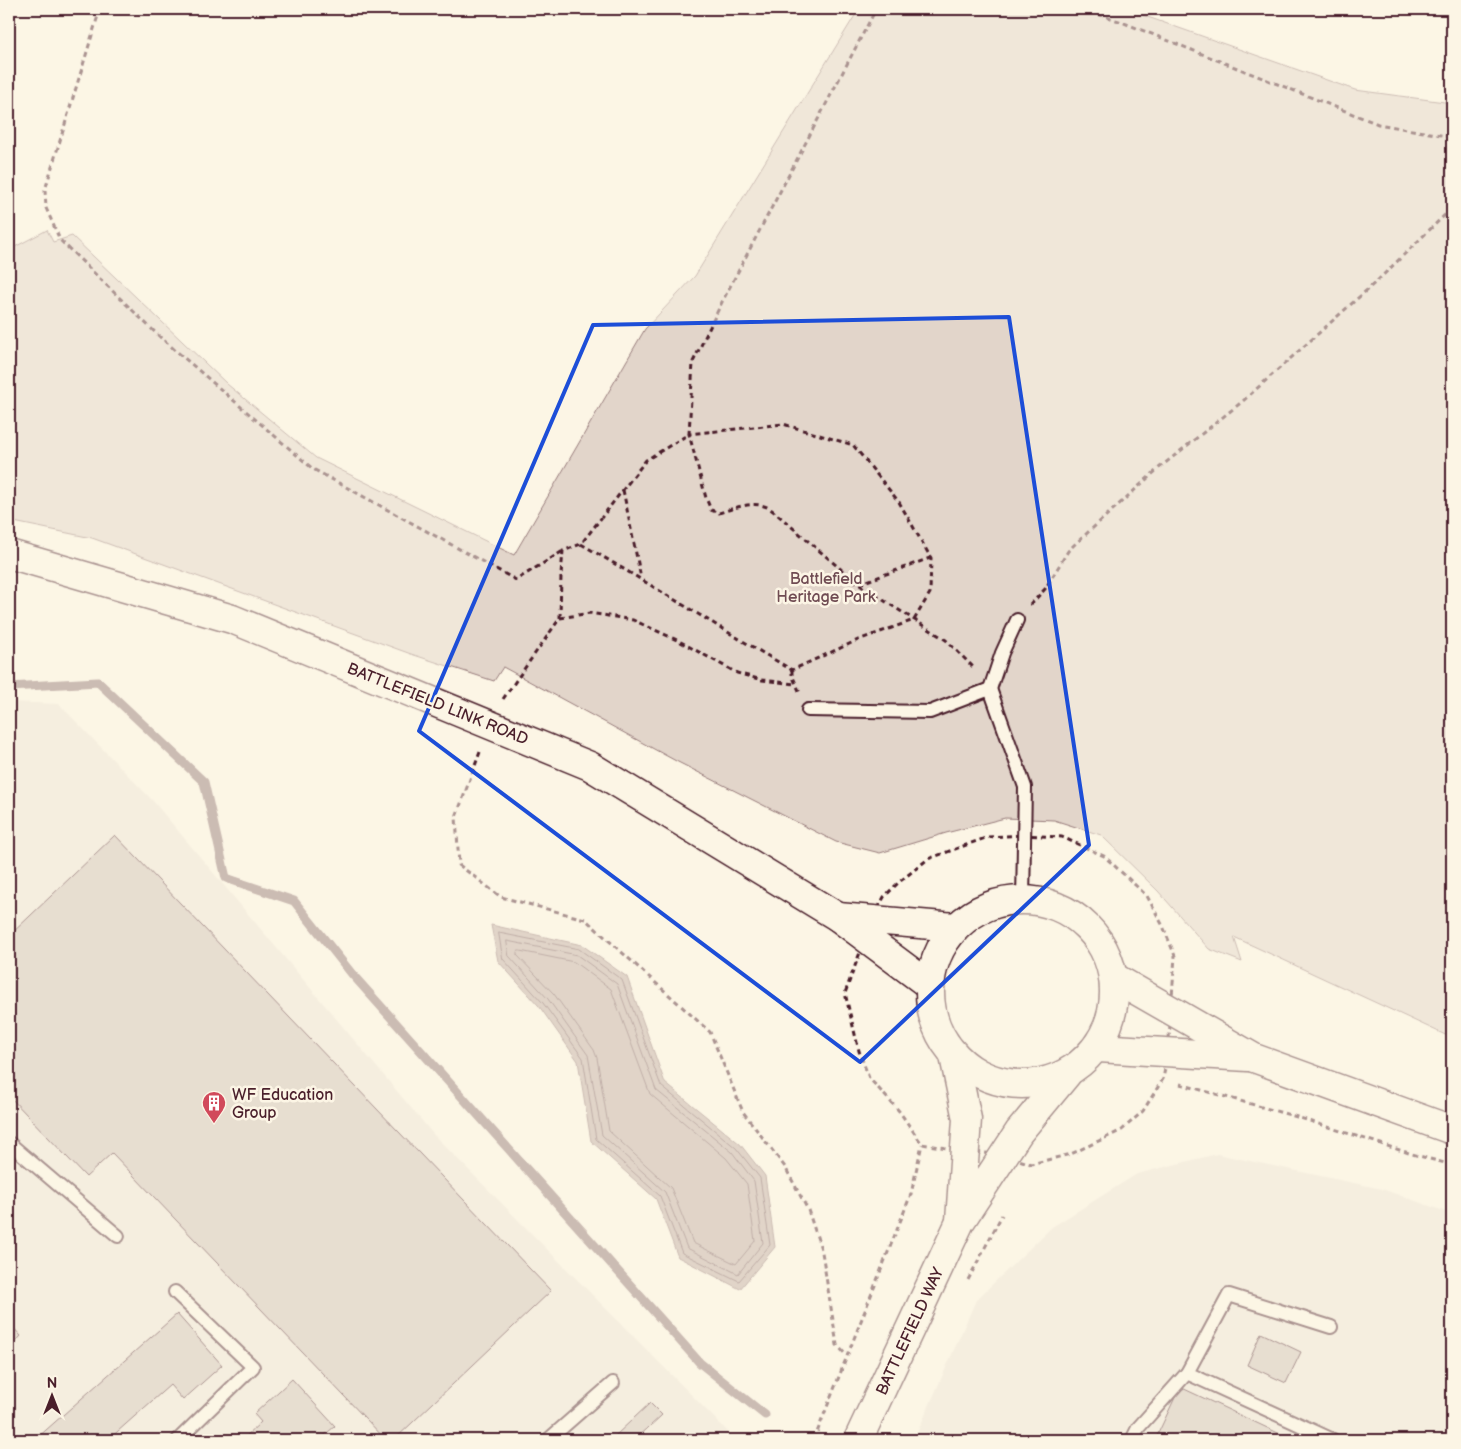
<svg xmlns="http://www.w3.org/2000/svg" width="1461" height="1449" font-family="'Balsamiq Sans',sans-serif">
<rect width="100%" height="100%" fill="#fcf5e5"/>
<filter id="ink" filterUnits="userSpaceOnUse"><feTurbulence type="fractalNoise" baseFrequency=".02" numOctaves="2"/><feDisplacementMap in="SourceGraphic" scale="10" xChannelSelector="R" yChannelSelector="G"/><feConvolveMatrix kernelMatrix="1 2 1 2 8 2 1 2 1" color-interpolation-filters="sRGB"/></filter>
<g filter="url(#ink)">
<!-- built -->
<g fill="#eee5d7">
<path d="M9,702L59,704L153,801L433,1134L736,1440H9Z"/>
<path d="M1217,1154L1382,1189L1452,1214V1440H914L976,1300L1052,1227L1137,1174Z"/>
</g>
<!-- green -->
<path fill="#e2d5ca" stroke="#967a7a" d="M859,9H1125L1355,90L1452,103V1038L1234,937L1242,962L1209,949L1158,891L1101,835L1054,820L1005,818L946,833L880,853L836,842L676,761L503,667L494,681L411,654L92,538L9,521V250L47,230L53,242L72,236L227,384L316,458L514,555L645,329L695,276Z"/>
<!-- water -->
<path fill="#c0aca5" stroke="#917474" d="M491,925L582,945L627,977L665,1083L740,1144L765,1176L775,1247L740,1289L678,1257L656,1199L591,1141L578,1061L539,1006L498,961Z"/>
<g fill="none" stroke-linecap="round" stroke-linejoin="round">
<!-- shore -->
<g stroke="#79575c" stroke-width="1">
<path d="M499,933L579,949L622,980L661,1086L736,1148L760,1178L770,1245L739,1281L682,1253L660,1196L596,1139L583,1058L543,1003L503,959Z"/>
<path d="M507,941L577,955L617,984L656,1090L732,1152L754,1181L763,1243L738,1274L687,1248L665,1192L602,1135L588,1055L548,999L509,956Z"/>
<path d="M520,951L574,962L611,989L650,1094L726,1158L747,1184L755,1241L736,1264L693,1243L671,1188L609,1131L597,1058L594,1050L554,994L517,955V952Z"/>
</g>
<!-- stream -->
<path stroke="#917474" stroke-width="9" d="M9,687L98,682L204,782L226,878L294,901L352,974L700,1363L765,1415"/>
</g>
<!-- building -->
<g fill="#cfc0b7" stroke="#4a1f2b">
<path d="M115,835L551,1291L394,1440H386L112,1153L86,1177L9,1096V936Z"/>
<path d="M177,1314L222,1365L183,1400L170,1385L108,1440H40L37,1438Z"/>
<path d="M9,1323L21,1336L9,1349Z"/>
<path d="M1261,1333L1301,1352L1286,1383L1247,1365Z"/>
<path d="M292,1379L335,1426L319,1440H242L261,1422L254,1414Z"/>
<path d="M1180,1387L1293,1440H1155Z"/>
<path d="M650,1403L662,1415L635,1440H619L615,1436Z"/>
</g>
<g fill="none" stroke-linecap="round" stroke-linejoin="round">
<!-- lane casing -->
<g stroke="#4a1f2b" stroke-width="16">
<g id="lane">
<path d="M990,689L1002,653L1017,620"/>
<path d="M808,710L930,712L990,689L1025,787L1023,900"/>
<path d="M9,1143L118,1236"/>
<path d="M175,1292L253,1367L178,1440"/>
<path d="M1187,1373L1229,1295L1331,1327"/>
<path d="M548,1440L613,1383"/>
<path d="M1132,1440L1138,1428L1187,1373L1333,1440"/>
</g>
</g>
<!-- secondary casing -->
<g stroke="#4a1f2b" stroke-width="31">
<g id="secondary">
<path d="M954,1056L967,1119L960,1221"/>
<path d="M858,1440L960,1222L1019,1132L1067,1074"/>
</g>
</g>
<!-- primary casing -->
<g stroke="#4a1f2b" stroke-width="31">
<g id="primary">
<path d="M9,554L232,619L590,766L838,917L929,985"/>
<circle cx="1022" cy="992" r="92"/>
<path d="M838,917L955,927"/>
<path d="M1115,978L1254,1058L1452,1130"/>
<path d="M1098,1048L1248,1057"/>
</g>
</g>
<!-- path -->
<g stroke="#4a1f2b" stroke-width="3" stroke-dasharray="5 4" stroke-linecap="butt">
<path d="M100,9L45,190L46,208L60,240L160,337L313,469L516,580L563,551"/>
<path d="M1081,9L1119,21L1378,124L1452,137"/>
<path d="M623,490L641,578"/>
<path d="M581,544C652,585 721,629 792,670L858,640L914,620L930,593L931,558L899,502L853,445L783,424L689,434L706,498L711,510L719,513C732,509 751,501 764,506C769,507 774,512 778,515L858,584L946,640L975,669"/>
<path d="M859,584L930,558"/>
<path d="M1030,605L1045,589L1068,551L1074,545L1159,468L1243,401L1378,280L1452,208"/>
<path d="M560,618L590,613L633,620L679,641L737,673L762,680L795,684"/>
<path d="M792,670V675L800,693"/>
<path d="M503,699L560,618L561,575L563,551L581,544L646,460L689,434L693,362L722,302L876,9"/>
<path d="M480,752L456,817L459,865L501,897L585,919L710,1032L743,1112L785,1167L808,1210L822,1252L837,1345L846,1355"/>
<path d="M1023,835L1062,837L1104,856L1147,896L1163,926L1175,956L1168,1052L1163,1079L1143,1111L1122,1130L1071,1154L1031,1164L1004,1155L965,1151L922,1144L899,1111L869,1078L859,1051L845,993L872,920L884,897L898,883L928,859L988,837Z"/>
<path d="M1180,1084L1297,1117L1412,1154L1452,1165"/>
<path d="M968,1280L1002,1215"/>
<path d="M814,1440L911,1194L922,1144"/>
</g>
<!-- lane -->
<use href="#lane" stroke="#fcf5e5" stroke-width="12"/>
<!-- secondary -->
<use href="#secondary" stroke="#fcf5e5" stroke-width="28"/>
<!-- primary -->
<use href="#primary" stroke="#fcf5e5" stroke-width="28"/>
</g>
</g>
<!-- marked area -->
<path d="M0 0H1461V1449H0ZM1009,317L1089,845L860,1062L419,731L593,325Z" fill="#fcf5e5" fill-opacity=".55" fill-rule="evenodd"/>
<path fill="none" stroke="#1d4ed8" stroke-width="4" stroke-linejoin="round" d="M1009,317L1089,845L860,1062L419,731L593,325Z"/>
<!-- icons -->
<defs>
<g id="building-pin" transform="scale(1.25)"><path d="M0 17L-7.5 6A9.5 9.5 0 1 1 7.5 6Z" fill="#d1495b" stroke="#fcf5e5"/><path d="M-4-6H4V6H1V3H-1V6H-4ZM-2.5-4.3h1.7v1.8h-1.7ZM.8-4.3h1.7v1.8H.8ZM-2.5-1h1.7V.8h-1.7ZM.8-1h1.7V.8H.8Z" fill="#fff"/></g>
</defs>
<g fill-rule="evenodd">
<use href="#building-pin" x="214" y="1103"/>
</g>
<g text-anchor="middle" stroke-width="5" stroke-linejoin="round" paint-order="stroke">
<!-- park labels -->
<g font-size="16" fill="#704c53" stroke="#fcf5e5">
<text x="826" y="584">Battlefield<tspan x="826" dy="18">Heritage Park</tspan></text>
</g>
<!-- street labels -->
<g font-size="16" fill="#4a1f2b" stroke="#fcf5e5">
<text transform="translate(438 703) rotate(22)" y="6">BATTLEFIELD LINK ROAD</text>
<text transform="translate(909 1331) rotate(-65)" y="6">BATTLEFIELD WAY</text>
</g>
<!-- poi labels -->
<g font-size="16" fill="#4a1f2b" stroke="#fcf5e5" text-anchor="start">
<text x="232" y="1100">WF Education<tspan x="232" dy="18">Group</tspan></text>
</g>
</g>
<!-- margin -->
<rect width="1461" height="1449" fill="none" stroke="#fcf5e5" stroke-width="30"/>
<rect x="15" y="15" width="1431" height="1419" fill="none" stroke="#4a1f2b" stroke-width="2" filter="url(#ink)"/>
<!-- north arrow -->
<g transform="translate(52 1396)" stroke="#fcf5e5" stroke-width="4" paint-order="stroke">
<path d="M0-4L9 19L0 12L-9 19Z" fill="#4a1f2b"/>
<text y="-8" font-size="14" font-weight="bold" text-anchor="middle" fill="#4a1f2b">N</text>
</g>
</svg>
